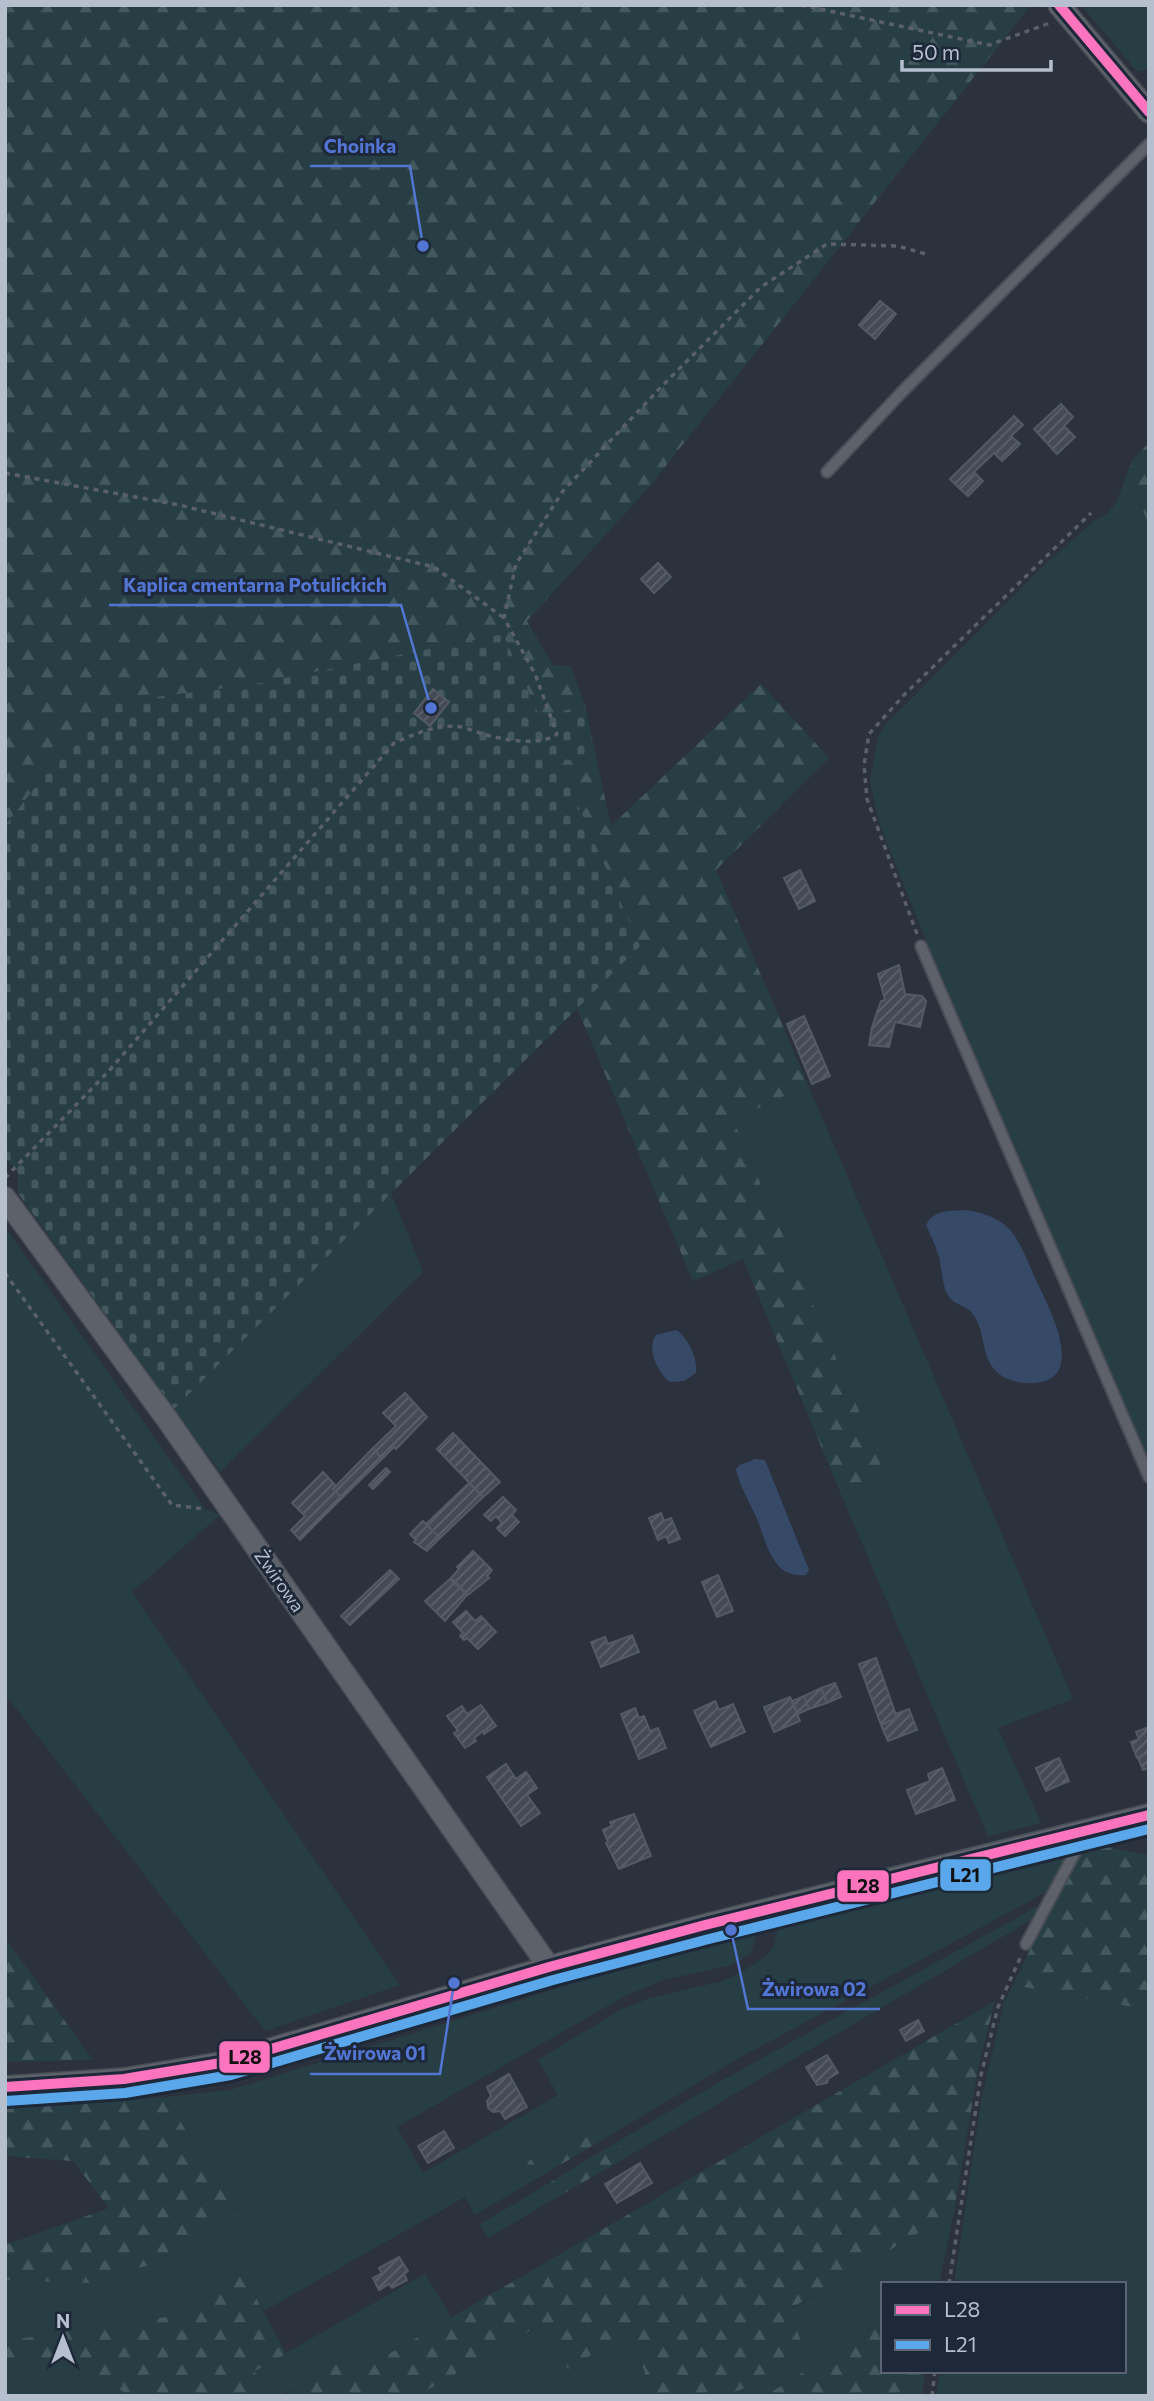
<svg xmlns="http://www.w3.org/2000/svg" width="1154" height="2401" font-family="Commissioner,sans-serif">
<defs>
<pattern id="forest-firs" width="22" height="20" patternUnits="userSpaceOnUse" patternTransform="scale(1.75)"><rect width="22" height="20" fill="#273f44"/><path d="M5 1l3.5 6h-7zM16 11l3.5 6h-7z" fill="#44595e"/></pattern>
<pattern id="cemetery-stones" width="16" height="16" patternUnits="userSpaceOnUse" patternTransform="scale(1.75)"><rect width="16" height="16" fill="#273f44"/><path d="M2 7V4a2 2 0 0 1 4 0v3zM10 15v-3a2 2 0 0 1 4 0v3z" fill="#44595e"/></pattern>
<pattern id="building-hatch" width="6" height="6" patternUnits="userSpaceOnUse" patternTransform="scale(1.75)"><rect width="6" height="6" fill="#444a54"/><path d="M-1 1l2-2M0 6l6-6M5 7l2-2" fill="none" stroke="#5d626b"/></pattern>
</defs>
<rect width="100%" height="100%" fill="#2b323d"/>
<!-- grass -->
<g fill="#273f44">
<path d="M1081,5H1149V69L1138,72Z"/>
<path d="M1127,474L1149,525V1461L918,921L880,825L870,782L878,736L886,724L1038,571L1094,521L1108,513L1116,503Z"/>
<path d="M808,1085L1073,1699L998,1728L1041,1823L988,1836L843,1499L868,1491L736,1127L739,1117Z"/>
<path d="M391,1193L423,1272L220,1472L174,1409Z"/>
<path d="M5,1227L205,1509L220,1515L132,1592L400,1985L265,2031L9,1699L5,1701Z"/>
<path d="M1069,1854L1046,1892L741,2057L604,2139L594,2123L527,2161L536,2179L475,2215L465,2197L264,2311L243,2273L177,2311L180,2315L18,2339L5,2343V2280L236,2215L166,2097L230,2090L575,1983L757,1933L751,1953L732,1965L663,1980L623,1997L397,2127L423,2173L558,2095L538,2060L622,2009L650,1998L723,1981L742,1972L766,1956L774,1947L778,1926Z"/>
<path d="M1040,1905L1031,1920L627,2157L617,2142L719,2082Z"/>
<path d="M1013,1985L1149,2010V2396H936L940,2371H1124V2284H954L981,2101L1004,2002Z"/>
<path d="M539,2189L547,2203L488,2238L480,2224Z"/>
<path d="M954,2212L939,2284H883V2322L765,2396H723L755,2384L797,2331L788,2311Z"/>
<path d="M425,2274L451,2317L361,2370L346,2360C313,2372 297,2400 260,2395L256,2388L254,2371Z"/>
<path d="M541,2325L625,2334C640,2351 644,2376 654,2396H417Z"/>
<path d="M20,2361L77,2363L130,2396H5V2366Z"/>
</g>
<!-- forest -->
<g fill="url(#forest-firs)">
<path d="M5,5H1031L649,487L527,621L553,665L571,666L585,706L611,826L761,684L829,758L716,870L808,1085L739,1117L736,1127L884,1469C873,1492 867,1492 843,1499L743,1259L693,1281L577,1008L640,946L503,634L250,685L101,704L5,826Z"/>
<path d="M1149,443V525L1127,474L1133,459Z"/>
<path d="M1101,1846L1149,1855V2010L1013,1985L1048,1912L1084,1849Z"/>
<path d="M5,1938L93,2060L5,2062Z"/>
<path d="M995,2001L978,2069L954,2212L788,2310L805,2350L780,2375L723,2396H654C644,2376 641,2351 625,2334L568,2369L540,2325L417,2396H282C305,2386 322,2369 346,2360L361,2370Z"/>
<path d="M166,2097L236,2215L149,2265L89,2283L5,2280V2245L109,2208L73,2161L5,2156V2107L59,2106Z"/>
<path d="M594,2122L604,2139L536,2179L527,2162Z"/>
<path d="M617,2142L627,2157L547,2203L539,2189Z"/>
<path d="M243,2273L286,2354L255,2371L256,2388L262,2396H130L77,2363L20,2361L5,2366V2343L18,2339L179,2315L177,2310Z"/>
<path d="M883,2322V2371H925L922,2396H765Z"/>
</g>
<!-- cemetery -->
<path fill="url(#cemetery-stones)" d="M503,634L539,716L585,706L594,749L560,765L640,946L174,1409L18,1193V1172L5,1158V826L100,704L250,685Z"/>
<!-- water -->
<g fill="#364a68">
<path d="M966,1210C980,1212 993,1216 1005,1225C1020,1238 1028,1263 1036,1280C1049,1307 1089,1382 1032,1383C1021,1384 1005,1380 997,1372C979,1356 987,1326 969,1310C963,1305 953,1304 948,1295C942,1287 942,1265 938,1254C935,1244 930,1234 926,1225C935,1209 949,1211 966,1210Z"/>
<path d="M676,1330C689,1339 697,1357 696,1373L684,1381L670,1382C658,1373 646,1349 656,1335Z"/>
<path d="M755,1459L765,1460L809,1570L806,1575C772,1579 767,1543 757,1519C750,1502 740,1488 736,1469L740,1465Z"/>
</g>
<!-- building -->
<g fill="url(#building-hatch)" stroke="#535a64" stroke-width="2">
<path d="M880,301L896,314L875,339L859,325Z"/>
<path d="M1061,404L1073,417L1064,426L1075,437L1057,454L1034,429Z"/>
<path d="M1014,416L1023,425L1011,436L1020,444L1002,461L994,453L958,487L950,479Z"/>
<path d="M974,472L983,481L968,496L958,487Z"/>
<path d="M658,563L671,577L654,593L641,579Z"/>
<path d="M433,689L449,702L430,726L414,713Z"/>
<path d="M800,870L815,901L799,909L784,878Z"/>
<path d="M899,965L905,994L922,996L926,1001L920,1027L895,1022L889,1047L869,1045L872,1027L881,1001L885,1000L878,974Z"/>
<path d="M804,1016L830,1076L812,1084L787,1024Z"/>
<path d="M405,1393L427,1417L396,1449L394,1447L382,1459L373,1448L396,1426L383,1413Z"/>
<path d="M453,1433L500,1482L483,1497L437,1449Z"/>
<path d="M373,1448L382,1459L342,1498L333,1489Z"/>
<path d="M386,1468L390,1472L373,1489L369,1485Z"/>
<path d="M323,1472L336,1486L333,1489L342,1498L300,1540L291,1530L305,1516L292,1503Z"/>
<path d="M469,1483L483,1497L440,1538L426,1524Z"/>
<path d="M503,1497L516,1510L512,1515L519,1522L505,1536L497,1528L502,1523L496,1516L491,1521L484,1515Z"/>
<path d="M661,1513L664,1521L671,1518L680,1539L669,1543L666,1536L658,1540L649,1518Z"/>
<path d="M423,1521L440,1538L427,1551L414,1542L416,1540L410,1534Z"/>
<path d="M473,1551L492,1570L487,1576L489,1578L468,1595L451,1578L459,1569L457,1567Z"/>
<path d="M390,1570L399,1579L350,1625L341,1616Z"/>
<path d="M718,1575L733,1611L717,1617L702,1582Z"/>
<path d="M450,1579L467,1595L445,1621L425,1601Z"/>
<path d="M466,1611L475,1621L481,1616L496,1632L478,1649L467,1638L464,1640L460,1636L463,1633L453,1622Z"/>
<path d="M632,1635L639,1652L601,1667L591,1642L605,1637L608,1644Z"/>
<path d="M876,1658L897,1718L881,1725L859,1664Z"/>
<path d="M835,1683L841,1697L827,1703L821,1688Z"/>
<path d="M821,1688L827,1703L809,1709L804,1696Z"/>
<path d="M804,1696L809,1709L798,1714L792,1701Z"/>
<path d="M790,1697L800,1721L774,1732L764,1707Z"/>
<path d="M715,1701L719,1710L733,1704L745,1732L711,1747L694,1711Z"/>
<path d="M481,1705L496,1726L484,1734L483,1731L474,1738L476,1741L465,1748L454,1733L458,1731L447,1716L462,1706L467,1714Z"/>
<path d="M635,1708L639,1718L644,1716L650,1731L658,1728L666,1748L639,1759L621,1714Z"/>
<path d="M909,1709L917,1730L888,1741L881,1725L897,1718L895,1714Z"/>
<path d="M1146,1728L1149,1735V1753L1137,1758L1131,1742L1139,1739L1136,1732Z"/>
<path d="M1149,1753V1768L1143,1770L1138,1757Z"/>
<path d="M1059,1758L1069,1781L1046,1791L1036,1768Z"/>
<path d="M506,1764L516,1779L526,1772L537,1788L527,1795L540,1813L521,1826L487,1777Z"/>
<path d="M942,1768L955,1800L916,1814L907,1790L930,1781L928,1774Z"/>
<path d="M634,1814L651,1856L619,1869L606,1843L608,1842L603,1830L612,1826L610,1822Z"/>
<path d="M918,2020L924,2031L906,2041L900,2030Z"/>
<path d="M827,2055L838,2073L828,2079L827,2083L817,2085L806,2067Z"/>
<path d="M509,2074L527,2107L505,2119L500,2111L493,2112L488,2108L487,2101L491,2096L487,2087Z"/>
<path d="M444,2131L454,2148L428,2163L418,2146Z"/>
<path d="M640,2163L652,2183L617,2203L605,2184Z"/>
<path d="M399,2257L408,2271L404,2274L407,2280L392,2288L389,2284L379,2290L373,2278L382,2273L379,2268Z"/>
</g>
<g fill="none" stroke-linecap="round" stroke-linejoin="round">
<!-- service casing -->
<g stroke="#484d55" stroke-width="14">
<g id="service">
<path d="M827,472L900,394L1149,144"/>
<path d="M921,946L1149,1477"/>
<path d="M1026,1944L1086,1832"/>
</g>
</g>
<!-- minor casing -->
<g stroke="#484d55" stroke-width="24">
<g id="minor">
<path d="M1059,5L1149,112"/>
<path d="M5,1198L167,1419L549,1967"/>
<path d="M5,2087L124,2079L227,2062L549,1967L705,1925L1149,1815"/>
</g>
</g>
<!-- path -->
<g stroke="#5a6067" stroke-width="3.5" stroke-dasharray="5 5" stroke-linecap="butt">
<path d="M801,5L989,45L1050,23"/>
<path d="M5,473L179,505L434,567L504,618"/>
<path d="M917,934L867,799L864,765L869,734L904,695L1091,513"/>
<path d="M5,1178L107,1073L394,743C412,735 431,727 451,726C461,725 473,731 483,734C504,740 540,747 557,734L535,674L504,618L516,564L563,491L662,386L761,287L827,244L898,246L929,255"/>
<path d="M5,1273L172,1505L205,1509"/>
<path d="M949,2284L981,2075L998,2007L1021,1956"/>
<path d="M932,2396L935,2371"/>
</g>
<!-- service -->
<use href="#service" stroke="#5c616a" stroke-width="10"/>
<!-- minor -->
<use href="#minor" stroke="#5c616a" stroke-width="21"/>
<!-- bus-1 casing -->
<g stroke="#1d2839" stroke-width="16">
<g id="bus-1">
<path d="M1059,5L1149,112"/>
<path d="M5,2087L124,2079L227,2062L549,1967L705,1925L1149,1815"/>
</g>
</g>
<!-- bus-2 casing -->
<g stroke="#1d2839" stroke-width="16">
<path id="bus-2" d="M6,2101L125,2093L231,2075L553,1980L709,1939L1149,1829"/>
</g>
<!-- bus-1 -->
<use href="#bus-1" stroke="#fc73be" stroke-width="10"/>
<!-- bus-2 -->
<use href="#bus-2" stroke="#5aa8eb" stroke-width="10"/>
</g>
<g text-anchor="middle" stroke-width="6" stroke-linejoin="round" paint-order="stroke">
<!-- street labels -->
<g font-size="18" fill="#b6bfcd" stroke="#1d2839">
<text transform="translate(279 1581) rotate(55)" y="6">Żwirowa</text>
</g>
</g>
<!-- callouts -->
<path fill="none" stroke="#5376d4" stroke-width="2.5" d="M423 246L410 166H310M431 708L401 605H109M731 1930L748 2009H880M454 1983L440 2074H310"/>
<g fill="#5376d4" stroke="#1d2839" stroke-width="2.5">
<circle cx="423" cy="246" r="7"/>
<circle cx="431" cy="708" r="7"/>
<circle cx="731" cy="1930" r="7"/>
<circle cx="454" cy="1983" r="7"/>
</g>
<g font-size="19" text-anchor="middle" font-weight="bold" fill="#5376d4" stroke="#1d2839" stroke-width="6" stroke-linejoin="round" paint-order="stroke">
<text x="360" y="153">Choinka</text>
<text x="255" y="592">Kaplica cmentarna Potulickich</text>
<text x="814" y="1996">Żwirowa 02</text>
<text x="375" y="2060">Żwirowa 01</text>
</g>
<g stroke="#1d2839" stroke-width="2.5">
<rect x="939" y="1858" width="53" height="34" rx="7" fill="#5aa8eb"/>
<rect x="836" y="1869" width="54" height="34" rx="7" fill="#fc73be"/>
<rect x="218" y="2040" width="53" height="34" rx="7" fill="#fc73be"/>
</g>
<g font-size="19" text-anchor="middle" font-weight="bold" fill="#111">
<text x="965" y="1882">L21</text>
<text x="863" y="1893">L28</text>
<text x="245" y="2064">L28</text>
</g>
<!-- border -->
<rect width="1154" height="2401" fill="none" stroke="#b6bfcd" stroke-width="14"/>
<!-- legend -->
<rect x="881" y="2282" width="245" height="91" fill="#1d2839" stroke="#5a6474" stroke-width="2"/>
<rect x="895" y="2305" width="35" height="10" fill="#fc73be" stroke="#5a6474" stroke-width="2"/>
<text x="944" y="2317" font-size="21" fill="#b6bfcd">L28</text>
<rect x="895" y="2340" width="35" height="10" fill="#5aa8eb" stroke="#5a6474" stroke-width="2"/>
<text x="944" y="2352" font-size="21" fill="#b6bfcd">L21</text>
<!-- north arrow -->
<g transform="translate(63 2338)" stroke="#1d2839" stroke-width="5" paint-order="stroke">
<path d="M0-5L12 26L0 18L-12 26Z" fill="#b6bfcd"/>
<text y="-10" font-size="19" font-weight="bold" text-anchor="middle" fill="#b6bfcd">N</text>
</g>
<!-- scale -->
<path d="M902 60v10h149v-10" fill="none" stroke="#b6bfcd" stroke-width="3.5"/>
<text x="912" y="60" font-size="21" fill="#b6bfcd" stroke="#1d2839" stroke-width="5" paint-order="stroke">50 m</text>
</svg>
